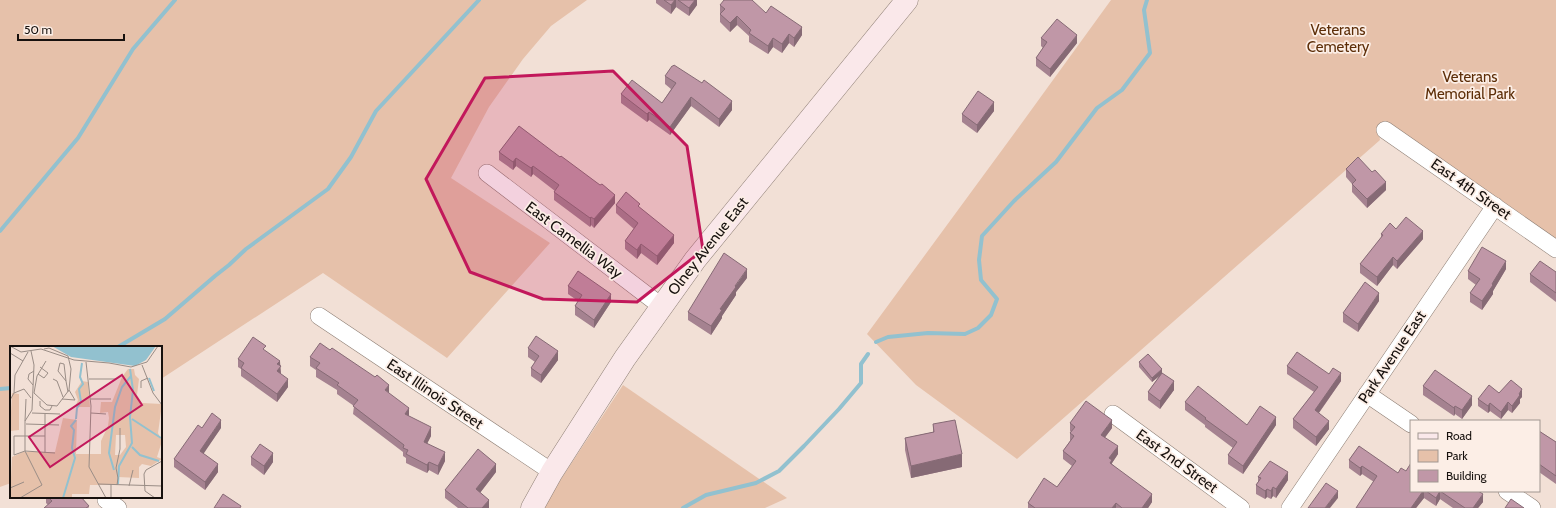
<svg xmlns="http://www.w3.org/2000/svg" width="1556" height="508" font-family="Cabin,sans-serif">
<rect width="100%" height="100%" fill="#f2e0d6"/>
<!-- green -->
<g fill="#e6c1aa">
<path d="M0,0H587L551,26L523,59L489,107L451,178L550,243L447,358L323,273L161,379V347H11V483L0,487Z"/>
<path d="M1111,0H1556V249L1377,125L1380,140L1017,459L916,385L867,334L1024,120Z"/>
<path d="M623,385L787,498L765,508H544L561,479Z"/>
</g>
<g fill="none" stroke-linecap="round" stroke-linejoin="round">
<!-- stream -->
<g stroke="#92c1cf" stroke-width="4">
<path d="M0,231L78,138L133,49L175,0"/>
<path d="M876,342L888,337L928,333L965,334L978,328L991,315L997,299L981,280L979,260L982,236L1014,201L1056,162L1097,108L1122,90L1150,53L1144,10L1147,0"/>
<path d="M118,347L165,319L215,276L229,265L246,249L328,189L351,157L376,111L479,0"/>
<path d="M0,389L11,388"/>
<path d="M683,508L706,495L756,483L779,471L804,446L839,409L861,383V364L868,354"/>
</g>
<!-- minor casing -->
<g stroke="#8e7f75" stroke-width="18">
<g id="minor">
<path d="M1385,130L1556,249"/>
<path d="M487,173L661,306"/>
<path d="M319,316L552,472"/>
<path d="M1367,394L1411,424"/>
<path d="M1113,414L1241,508"/>
<path d="M1507,491L1532,508"/>
<path d="M106,500L118,508"/>
<path d="M1290,508L1495,206"/>
</g>
</g>
<!-- secondary casing -->
<g stroke="#8e7f75" stroke-width="23">
<path id="secondary" d="M532,508L552,472L625,358L695,260L907,0"/>
</g>
<!-- minor -->
<use href="#minor" stroke="#fff" stroke-width="17"/>
<!-- secondary -->
<use href="#secondary" stroke="#fae8ea" stroke-width="22"/>
</g>
<!-- wall -->
<g fill="#a58290">
<path d="M656,0H697V5L689,16L676,7L671,14L656,3Z"/>
<path d="M720,5L766,13L802,35L794,47L789,43L782,53L773,47L768,54L749,42V36L737,25L730,32L720,22Z"/>
<path d="M1041,38L1077,43L1050,77L1036,66V58L1043,48L1041,46Z"/>
<path d="M665,76L732,110L719,127L691,106L670,135L649,120L647,122L621,103V94L662,103L671,89L665,84Z"/>
<path d="M994,111L977,133L962,122V114Z"/>
<path d="M519,126L615,203L594,228L591,225L590,227L554,200V192L555,191L533,174L531,177L516,166L513,170L499,160V152Z"/>
<path d="M1346,169L1386,190L1367,208L1352,192V184L1346,177Z"/>
<path d="M616,205L640,208L674,243L657,265L641,253L637,259L625,249V241L634,229L616,213Z"/>
<path d="M1396,229L1423,239L1397,269L1393,265L1377,286L1360,273V264L1381,238V234Z"/>
<path d="M1506,269L1493,291V294L1482,310L1470,302V293L1476,285L1468,279V271Z"/>
<path d="M1556,272V302L1530,282V274Z"/>
<path d="M747,278L736,292V295L722,316V318L711,335L688,320V312Z"/>
<path d="M568,286L611,302L594,328L575,315V306L578,301L568,294Z"/>
<path d="M1379,301L1358,332L1343,322V313Z"/>
<path d="M528,348L558,360L541,383L531,376V368L535,362L528,357Z"/>
<path d="M266,351L280,366L281,374L288,387L277,402L241,376V369L238,367V359Z"/>
<path d="M310,357L389,393L409,416L431,436L427,443L445,461L438,475L429,470L427,473L406,463V458L403,456V452L353,414L354,406L337,394V390L316,377V370L310,366Z"/>
<path d="M1139,362L1162,373L1174,390L1160,409L1148,400V392L1160,375L1152,382L1139,367Z"/>
<path d="M1287,366L1341,381L1319,413L1329,429L1316,446L1293,428V419L1314,392L1287,374Z"/>
<path d="M1423,386L1472,405L1462,419L1455,414L1454,416L1423,395Z"/>
<path d="M1499,393L1522,397L1520,399V403L1512,413L1508,410L1501,419L1490,411L1488,413L1478,406V399Z"/>
<path d="M1185,402L1247,425H1276L1243,474L1228,464V455L1233,448L1205,427V425L1185,410Z"/>
<path d="M1070,423L1112,428L1105,437L1118,454L1112,463V464L1152,502L1148,508H1028V503L1057,487L1072,466L1063,459V451L1070,441V433L1071,432L1070,431Z"/>
<path d="M933,424L962,467L911,478L905,450V438L933,432Z"/>
<path d="M221,428L203,453L218,472L205,490L174,467V459Z"/>
<path d="M1539,431L1556,442V484L1539,472Z"/>
<path d="M1359,446L1411,491H1479L1483,502L1478,508H1453L1440,499L1436,506L1424,498L1416,508H1356L1374,482L1362,474L1360,476L1349,468V460Z"/>
<path d="M251,457L273,462L264,475L251,465Z"/>
<path d="M496,472L480,493L489,508H458L445,498V490Z"/>
<path d="M1258,477L1288,480L1276,498L1273,496L1271,499L1267,497L1265,499L1256,494V485L1258,482Z"/>
<path d="M46,497H81L89,508L48,505L46,503Z"/>
</g>
<!-- shaded-wall -->
<g fill="#866a75">
<path d="M675,0H676V7L671,14V5Z"/>
<path d="M695,0H697V5L689,16V8Z"/>
<path d="M737,16V25L730,32V23Z"/>
<path d="M802,27V35L794,47V38Z"/>
<path d="M789,34V43L782,53V44Z"/>
<path d="M1077,35V43L1050,77V69Z"/>
<path d="M773,38V47L768,54V46Z"/>
<path d="M691,97V106L670,135V127Z"/>
<path d="M732,101V110L719,127V119Z"/>
<path d="M994,102V111L977,133V125Z"/>
<path d="M649,112V120L647,122V114Z"/>
<path d="M516,158V166L513,170V162Z"/>
<path d="M533,166V174L531,177V168Z"/>
<path d="M1386,182V190L1367,208V199Z"/>
<path d="M615,195V203L594,228V219Z"/>
<path d="M591,217V225L590,227V218Z"/>
<path d="M1423,231V239L1397,269V261Z"/>
<path d="M674,235V243L657,265V256Z"/>
<path d="M641,244V253L637,259V250Z"/>
<path d="M1393,257V265L1377,286V277Z"/>
<path d="M1506,261V269L1493,291V294L1482,310V301Z"/>
<path d="M747,269V278L736,292V295L722,316V318L711,335V326L720,309Z"/>
<path d="M1379,293V301L1358,332V324Z"/>
<path d="M611,294V302L594,328V320Z"/>
<path d="M558,351V360L541,383V375Z"/>
<path d="M280,361L281,375L277,380V364Z"/>
<path d="M1162,369V374L1152,382V378Z"/>
<path d="M1341,373V381L1315,418V410Z"/>
<path d="M288,379V387L277,402V394Z"/>
<path d="M1174,381V390L1160,409V401Z"/>
<path d="M389,385V393L385,390Z"/>
<path d="M1522,389V397L1520,399V403L1512,413V406L1519,394Z"/>
<path d="M1472,396V405L1462,419V410Z"/>
<path d="M1508,402V410L1501,419V412Z"/>
<path d="M1490,403V411L1488,413V406Z"/>
<path d="M1455,406V414L1454,416V408Z"/>
<path d="M409,408V417L405,414Z"/>
<path d="M1276,417V425L1243,474V466Z"/>
<path d="M221,420V428L200,459V451Z"/>
<path d="M1112,420V428L1101,443V435Z"/>
<path d="M1329,421V429L1316,446V437Z"/>
<path d="M431,427V436L424,450V442Z"/>
<path d="M1118,446V454L1112,463V468L1110,471L1109,458Z"/>
<path d="M445,452V461L438,475V466Z"/>
<path d="M273,453V462L264,475V466Z"/>
<path d="M962,454V467L911,478V466Z"/>
<path d="M429,462V470L427,473V465Z"/>
<path d="M218,464V472L205,490V482Z"/>
<path d="M496,464V472L476,498V489Z"/>
<path d="M1362,466V474L1360,476V468Z"/>
<path d="M1288,472V480L1276,498V489Z"/>
<path d="M1273,487V496L1271,499V491Z"/>
<path d="M1267,489V497L1265,499V491Z"/>
<path d="M1338,491V498L1330,508H1325Z"/>
<path d="M1423,491H1424V498L1416,508H1411Z"/>
<path d="M1440,491V499L1436,506V498Z"/>
<path d="M1152,494V502L1148,508H1142Z"/>
<path d="M1483,494V502L1478,508H1473Z"/>
<path d="M489,500V508H482Z"/>
<path d="M1116,503V508H1112Z"/>
</g>
<!-- building -->
<g fill="#c097a7" stroke="#866a75">
<path d="M664,0H675L671,5Z"/>
<path d="M678,0H695L689,8Z"/>
<path d="M724,0H752L766,13L771,6L802,27L794,38L789,34L782,44L773,38L768,46L749,33L751,30L737,16L730,23L720,14L725,9L720,5Z"/>
<path d="M1057,19L1077,35L1050,69L1036,58L1047,42L1041,38Z"/>
<path d="M674,65L702,83L704,80L732,101L719,119L691,97L670,127L649,112L647,114L621,94L632,80L662,103L676,83L665,76L672,66H673Z"/>
<path d="M978,91L994,102L977,125L962,114Z"/>
<path d="M519,126L560,157L561,156L600,185L602,184L615,195L594,219L591,217L590,218L554,192L559,185L533,166L531,168L516,158L513,162L499,152Z"/>
<path d="M1358,157L1372,172L1375,170L1386,182L1367,199L1352,184L1356,180L1346,169Z"/>
<path d="M626,192L640,204L638,206L674,235L657,256L641,244L637,250L625,241L638,223L616,205Z"/>
<path d="M1406,217L1423,231L1397,261L1393,257L1377,277L1360,264L1383,235L1381,234L1390,223L1396,229Z"/>
<path d="M1482,247L1506,261L1492,284L1493,285L1482,301L1470,293L1480,279L1468,271Z"/>
<path d="M724,253L747,269L735,286L736,287L720,309L722,310L711,326L688,312Z"/>
<path d="M1540,261L1556,272V293L1530,274Z"/>
<path d="M578,271L611,294L594,320L575,306L582,295L568,286Z"/>
<path d="M1365,282L1379,293L1358,324L1343,313Z"/>
<path d="M536,336L558,351L541,375L531,368L539,356L528,348Z"/>
<path d="M253,337L266,346L263,349L280,361L277,364L281,366L277,371L288,379L277,394L241,368L244,363L238,359Z"/>
<path d="M320,343L330,350L332,348L375,377L377,375L389,385L385,390L409,408L405,414L431,427L424,442L445,452L438,466L429,462L427,465L406,454L408,450L403,448L404,445L353,406L358,400L337,385L339,383L316,368L320,363L310,357Z"/>
<path d="M1297,352L1329,374L1333,368L1341,373L1315,410L1329,421L1316,437L1293,419L1318,387L1287,366Z"/>
<path d="M1148,354L1162,369L1152,378L1139,362Z"/>
<path d="M1435,370L1472,396L1462,410L1455,406L1454,408L1423,386Z"/>
<path d="M1162,373L1174,381L1160,401L1148,392Z"/>
<path d="M1511,380L1522,389L1519,394L1520,395L1512,406L1508,402L1501,412L1490,403L1488,406L1478,399L1489,385L1499,393Z"/>
<path d="M1198,386L1247,425L1260,406L1276,417L1243,466L1228,455L1237,442L1205,419L1206,418L1185,402Z"/>
<path d="M1086,401L1112,420L1101,435L1118,446L1109,458L1112,460L1110,463L1152,494L1142,508H1122L1116,503L1112,508H1035L1028,503L1044,478L1057,487L1076,461L1063,451L1074,436L1070,433L1075,427L1070,423Z"/>
<path d="M212,413L221,420L200,451L218,464L205,482L174,459L198,425L202,428Z"/>
<path d="M955,420L962,454L911,466L905,438L934,432L933,424Z"/>
<path d="M1539,431L1556,442V476L1539,464Z"/>
<path d="M260,444L273,453L264,466L251,457Z"/>
<path d="M1359,446L1398,473L1401,468L1406,471L1411,463V491H1423L1411,508H1356L1377,476L1362,466L1360,468L1349,460Z"/>
<path d="M478,449L496,464L476,489L489,500L482,508H468L445,490Z"/>
<path d="M1270,461L1288,472L1276,489L1273,487L1271,491L1267,489L1265,491L1256,485L1261,478L1258,477Z"/>
<path d="M1326,483L1338,491L1325,508H1308Z"/>
<path d="M1426,491H1478L1483,494L1473,508H1465L1440,491L1436,498Z"/>
<path d="M223,494L241,506L240,508H214Z"/>
<path d="M48,497H81L89,506L86,508H44L52,501Z"/>
<path d="M1511,499L1524,508H1505Z"/>
</g>
<!-- marked area -->
<path fill="#c2185b" fill-opacity="0.2" stroke="#c2185b" stroke-width="3" stroke-linejoin="round" d="M613,71L687,146L703,250L637,302L543,299L470,272L426,179L485,78Z"/>
<g text-anchor="middle" stroke-width="3.5" stroke-linejoin="round" paint-order="stroke">
<!-- park labels -->
<g font-size="15" fill="#5d2e08" stroke="#fceee6">
<text x="1338" y="35">Veterans<tspan x="1338" dy="17">Cemetery</tspan></text>
<text x="1470" y="82">Veterans<tspan x="1470" dy="17">Memorial Park</tspan></text>
</g>
<!-- street labels -->
<g font-size="15" fill="#17110e" stroke="#fceee6">
<text transform="translate(1471 189) rotate(35)" y="5">East 4th Street</text>
<text transform="translate(574 240) rotate(37)" y="5">East Camellia Way</text>
<text transform="translate(708 246) rotate(-52)" y="5">Olney Avenue East</text>
<text transform="translate(1392 357) rotate(-56)" y="5">Park Avenue East</text>
<text transform="translate(435 394) rotate(34)" y="5">East Illinois Street</text>
<text transform="translate(1177 461) rotate(36)" y="5">East 2nd Street</text>
</g>
</g>
<!-- overview -->
<g transform="translate(10 346)">
<rect width="152" height="152" fill="#f2e0d6"/>
<path d="M118,23H124L125,29L129,33L127,49L132,57L152,58L148,87L152,95L147,111L152,113L141,120L132,118L129,121V132L108,131L107,139H80L79,148H62V152H0L2,111L13,106H45L53,72L67,74L66,108H91V95L98,80L99,72L98,66L90,67L91,56H102L112,31ZM106,89H115L116,101L110,109H105ZM72,35L78,36L80,61H65L68,54L65,46ZM2,47L9,48V84L0,85Z" fill="#e6c1aa" fill-rule="evenodd"/>
<path d="M42,0H146L136,14L125,20L61,11Z" fill="#92c1cf"/>
<path fill="none" stroke="#92c1cf" stroke-width="2" d="M139,32L144,45M66,73L67,62L71,56L69,43L73,38L70,31L72,17M122,73L151,92M122,101L130,109L149,115M104,124L99,107L105,61L112,41L121,30M108,138L109,120L122,97L120,71L123,44L120,23M53,152L65,112L62,102L64,84L61,80L66,74"/>
<path fill="none" stroke="#9a8d86" stroke-width="1" d="M0,0L11,6L31,3L64,14L99,17L121,21L137,16L148,0M34,3L39,2L58,10L61,23L59,44L47,60L37,59L24,47L27,30L36,15M0,7L13,15M76,16L81,60L79,121L96,152M132,19L143,47L152,59M28,28L34,32L38,27L30,21M43,33L47,35L53,51M79,33H106M56,35L54,18L50,17L48,25L56,35L58,46M23,39L18,33L19,28L24,25M131,42V35L138,32M4,47L14,43L21,52M52,53L65,54L59,44M81,53H101M0,54L4,47L5,29L18,6M30,55V60L35,64H40L42,60M22,67L50,68M81,67L96,68M15,75L16,53M16,78L49,79M35,107V68M4,109V90H35M4,109L15,105L45,107M88,138L152,140M107,139L108,132L106,122L110,103V82M119,140L123,124M0,142L14,136M10,152L32,139L15,105V75L22,64L24,19L21,5M101,152V138M145,152L135,145L134,128L136,124L152,115"/>
<path fill="#c2185b" fill-opacity="0.15" stroke="#c2185b" stroke-width="2" d="M112,29L132,59L40,121L19,91Z"/>
<rect width="152" height="152" fill="none" stroke="#17110e" stroke-width="2"/>
</g>
<!-- legend -->
<rect x="1410" y="420" width="130" height="72" fill="#fceee6" stroke="#a09690"/>
<rect x="1418" y="433" width="20" height="6" fill="#fae8ea" stroke="#a09690"/>
<text x="1446" y="440" font-size="12" fill="#17110e">Road</text>
<rect x="1418" y="450" width="20" height="12" fill="#e6c1aa" stroke="#a09690"/>
<text x="1446" y="460" font-size="12" fill="#17110e">Park</text>
<rect x="1418" y="470" width="20" height="12" fill="#c097a7" stroke="#a09690"/>
<text x="1446" y="480" font-size="12" fill="#17110e">Building</text>
<!-- scale -->
<path d="M18 34v6h106v-6" fill="none" stroke="#17110e" stroke-width="2"/>
<text x="24" y="34" font-size="12" fill="#17110e" stroke="#fceee6" stroke-width="3" paint-order="stroke">50 m</text>
</svg>
